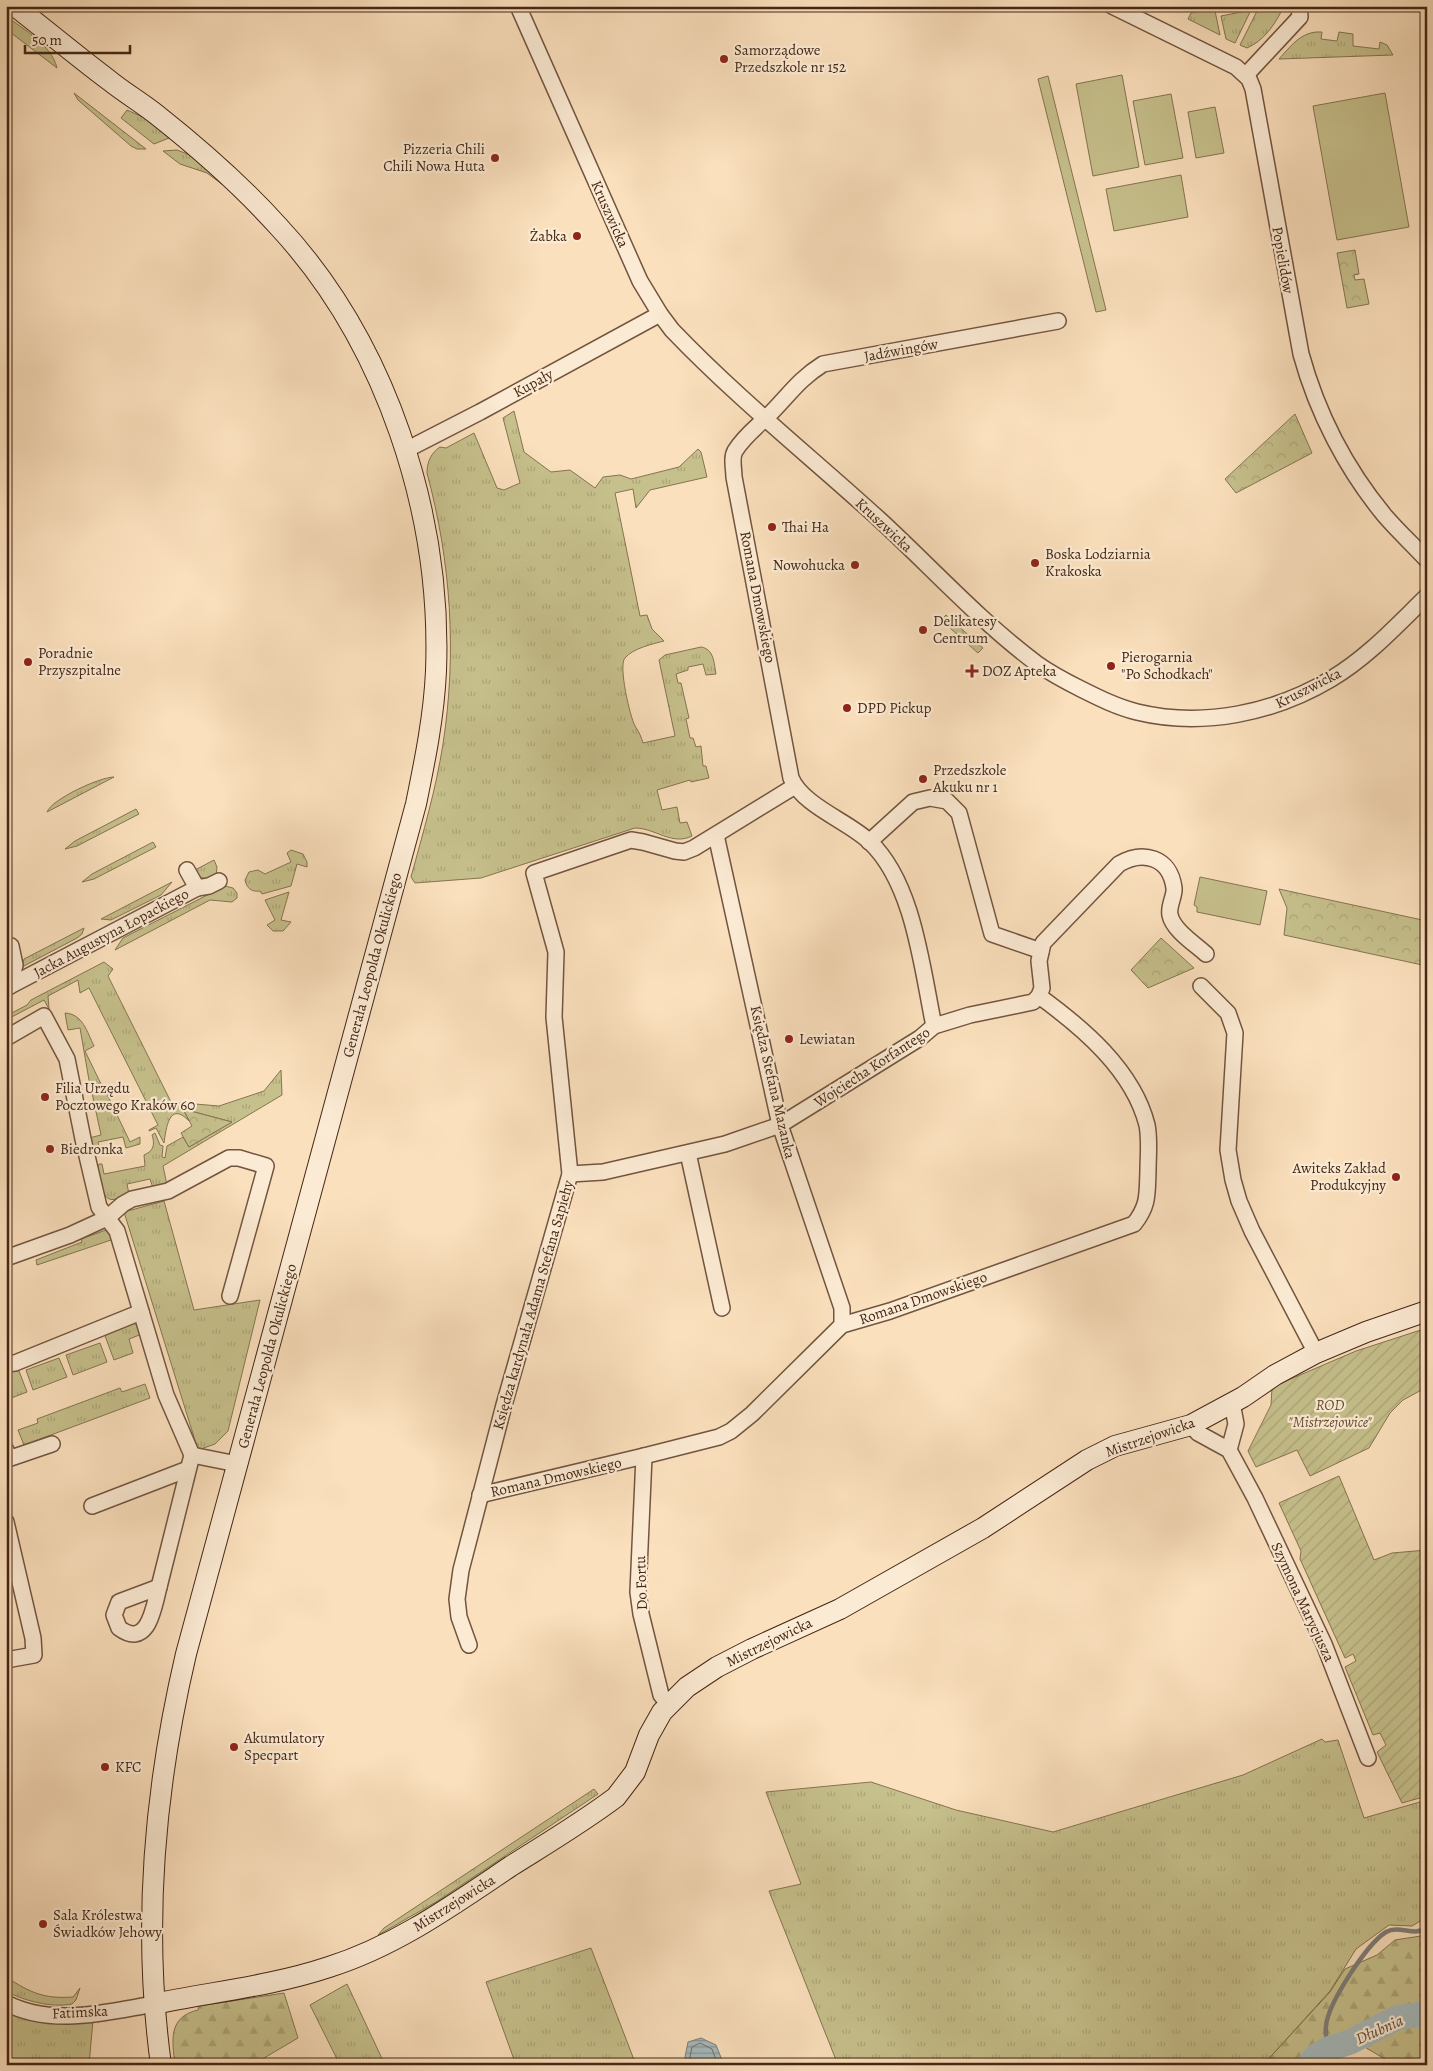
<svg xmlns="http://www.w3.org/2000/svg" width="1433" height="2071" font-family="Alegreya,serif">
<defs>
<pattern id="grass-tufts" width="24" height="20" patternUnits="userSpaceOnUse" patternTransform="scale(1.25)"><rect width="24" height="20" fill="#c6c08c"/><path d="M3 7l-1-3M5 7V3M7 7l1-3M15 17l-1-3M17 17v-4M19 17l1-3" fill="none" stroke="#aba578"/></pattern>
<pattern id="forest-firs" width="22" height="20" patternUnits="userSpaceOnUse" patternTransform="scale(1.25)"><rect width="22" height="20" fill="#c6c08c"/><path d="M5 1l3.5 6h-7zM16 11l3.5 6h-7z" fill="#aba578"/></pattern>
<pattern id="park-crowns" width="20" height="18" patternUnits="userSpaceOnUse" patternTransform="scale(1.25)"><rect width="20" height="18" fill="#c6c08c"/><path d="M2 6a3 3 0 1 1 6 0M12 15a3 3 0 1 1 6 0" fill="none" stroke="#aba578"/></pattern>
<pattern id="garden-furrows" width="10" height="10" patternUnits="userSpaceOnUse" patternTransform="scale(1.25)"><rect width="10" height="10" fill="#c6c08c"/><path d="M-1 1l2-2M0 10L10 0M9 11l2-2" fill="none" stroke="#aba578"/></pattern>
<pattern id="water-rules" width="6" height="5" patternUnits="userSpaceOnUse" patternTransform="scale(1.25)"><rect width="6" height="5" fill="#a5babd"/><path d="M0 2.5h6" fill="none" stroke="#889798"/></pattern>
</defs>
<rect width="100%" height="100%" fill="#fbe0bd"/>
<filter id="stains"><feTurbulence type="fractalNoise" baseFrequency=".004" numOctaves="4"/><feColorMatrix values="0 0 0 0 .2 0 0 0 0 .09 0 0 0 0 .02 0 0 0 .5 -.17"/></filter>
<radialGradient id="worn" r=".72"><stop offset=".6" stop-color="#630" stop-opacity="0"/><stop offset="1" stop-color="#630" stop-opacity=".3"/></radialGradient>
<!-- grass -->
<g fill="url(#grass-tufts)" stroke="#857450">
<path d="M1200,6H1214L1220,35L1188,19L1191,13L1201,11Z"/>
<path d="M1270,6H1280L1281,12C1273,27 1263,41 1247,48L1240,45L1258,9Z"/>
<path d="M1251,10L1235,43L1226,39L1221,16Z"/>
<path d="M6,16C24,30 51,44 57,68L6,29Z"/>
<path d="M1317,32H1322L1321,39L1337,41L1339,32L1353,34V46L1379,49L1380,42L1387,45L1393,55L1279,59C1290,47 1300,33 1317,32Z"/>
<path d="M74,93L146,149H137L131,146L78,100Z"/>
<path d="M127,110L145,118L169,138L154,144L121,118Z"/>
<path d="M177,150L193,156L223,185L207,173L180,164L163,151Z"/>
<path d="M514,411L524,452L551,472L570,470L595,488L603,477L620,475L631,479L679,467L698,449L701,452L707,477L650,490L636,508L633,489L615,493L640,616L647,615L652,629L664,641C653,644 633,648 625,658C618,665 630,717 635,726C639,732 641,736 643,743L675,736L659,660L665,655L701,647C714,649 714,663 716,674L706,675L703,664L688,667V670L676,674L678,683H681L689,718L686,719L690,738H693L696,747L701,746L703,766H706L709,778L691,782L690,780L657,790L662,810L677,807L680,823L687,822L692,836C672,846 655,828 635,828L481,878L415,883L411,877C423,833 436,789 443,744C457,653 451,562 427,473C427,462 431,453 440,447L446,448L474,433L497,488L504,490L520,483L503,418Z"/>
<path d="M946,615L983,648L978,653L941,620Z"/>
<path d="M114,777L47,812C52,799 100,777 114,777Z"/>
<path d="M136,809L139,814L77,846L65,849L75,841Z"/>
<path d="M153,842L156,847L94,879L82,882L92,874Z"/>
<path d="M291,850L303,854L307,862V867L297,864L291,886L262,894L260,891C252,892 247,889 245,880L249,872L258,870L265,874L291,862L287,853Z"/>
<path d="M214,860L217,867L216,876L208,880L198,876L195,870Z"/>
<path d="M172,882L161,895L111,920L101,919Z"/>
<path d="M225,886L233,888L237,893V898L232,902L210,900L115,950L123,938Z"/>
<path d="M289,892L281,920L291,922L283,931H273L267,925L275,920L265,900Z"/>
<path d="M84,928L82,934L77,938L22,967L24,959Z"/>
<path d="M104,962L113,969L108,976L171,1102L219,1106L264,1091L281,1070L282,1095L163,1166L167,1185L153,1188L150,1179L127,1184L129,1194C108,1204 105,1201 100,1180C98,1174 96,1170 99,1164H102L104,1174L145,1166L144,1155C154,1151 155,1144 152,1135L155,1133L160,1145L163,1146L162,1157L165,1158L167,1146L183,1137L189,1147L232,1122L183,1109L189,1121C169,1100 166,1129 164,1143L156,1128L149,1131V1130L158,1125L89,988L80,993L78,980L48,996L49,1009L44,1000L6,1020V1016L27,1005L31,1000Z"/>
<path d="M65,1013C83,1014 87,1032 94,1046L85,1051L101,1084L90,1086L80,1028L68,1030Z"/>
<path d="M105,1090L130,1142L140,1137V1144L126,1148L123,1137L98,1142L100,1153L93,1150L89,1138L101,1135L92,1093Z"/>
<path d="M164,1201L194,1310L260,1300L228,1431L215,1444L198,1450L124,1212Z"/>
<path d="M106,1230H108L113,1237L111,1240L37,1265L36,1260L82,1242L81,1239Z"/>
<path d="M134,1323L139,1327L142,1334L129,1339L133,1353L114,1360L104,1333Z"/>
<path d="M100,1343L107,1362L73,1375L66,1355Z"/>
<path d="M59,1358L67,1377L33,1390L26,1370Z"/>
<path d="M6,1369L19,1371L27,1392L6,1400Z"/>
<path d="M145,1384L150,1398L24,1445L18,1430L38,1423L37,1419L120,1388L122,1392Z"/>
<path d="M1322,1739L1325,1742L1338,1740L1364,1818L1427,1800V1917L1412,1926L1389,1925L1356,1949L1330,1991L1263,2065H838L769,1891L801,1884L766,1792L871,1782L956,1810L1053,1832L1243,1775Z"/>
<path d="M594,1789L598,1794L436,1902L378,1935L384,1928Z"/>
<path d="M591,1948L636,2065H516L486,1982Z"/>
<path d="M6,1977C31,1993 44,1999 73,1997L80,1988L76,2000L72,2004C52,2008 24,2001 6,1991Z"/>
<path d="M347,1984L385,2065H340L310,2005Z"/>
<path d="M6,2010L93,2020L89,2065H6Z"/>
</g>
<!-- forest -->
<g fill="url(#forest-firs)" stroke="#857450">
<path d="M1427,1935V2065H1395L1363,2046L1325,2057L1322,2065H1263L1330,1992L1345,1969L1377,1955L1395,1940Z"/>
<path d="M284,1993L298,2038L259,2061L260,2065H175C172,2040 168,2017 198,2010L199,2006Z"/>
</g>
<!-- park -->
<g fill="url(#park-crowns)" stroke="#857450">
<path d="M1355,250L1359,274L1354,275L1355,280L1364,279L1369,304L1347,308L1337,253Z"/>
<path d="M1295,414L1312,453L1236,493L1225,479Z"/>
<path d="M1279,889L1427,921V966L1284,935L1287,908Z"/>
<path d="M1161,938L1194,968L1148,988L1131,970Z"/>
<path d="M183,1109L232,1122L189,1147L181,1133L192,1126Z"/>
</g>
<!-- garden -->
<g fill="url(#garden-furrows)" stroke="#857450">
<path d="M1427,1328V1387L1403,1400L1390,1413L1369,1448L1310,1476L1297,1450L1256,1467L1248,1451L1271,1405L1272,1387L1356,1351Z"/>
<path d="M1339,1476L1374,1560L1392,1553L1427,1550V1796L1402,1803L1377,1752L1386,1745L1380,1733L1373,1735L1345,1667L1356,1661L1353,1654L1345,1658L1300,1559L1301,1551L1279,1503Z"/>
</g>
<!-- pitch -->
<g fill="#c6c08c" stroke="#857450">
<path d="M1122,75L1139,167L1093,176L1076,84Z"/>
<path d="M1048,76L1106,310L1096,312L1038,79Z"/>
<path d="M1385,93L1409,227L1337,240L1313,106Z"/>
<path d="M1171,94L1183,158L1145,165L1133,101Z"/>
<path d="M1215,107L1224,153L1196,158L1188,112Z"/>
<path d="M1181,175L1188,217L1114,231L1106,189Z"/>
<path d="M1200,877L1267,891L1260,925L1197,912V907L1194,905Z"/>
</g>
<!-- water -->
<path fill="url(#water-rules)" stroke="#7e7f7a" d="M701,2038L716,2045L724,2065H688L685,2057L688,2042Z"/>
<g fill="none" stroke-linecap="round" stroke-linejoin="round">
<!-- shore -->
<path stroke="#747069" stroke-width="1" d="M692,2065L690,2057L692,2047L700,2043L712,2049L718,2065"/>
<!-- stream -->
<path stroke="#7e7f7a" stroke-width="4.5" d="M1328,2049C1327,2041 1325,2033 1326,2026C1328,2003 1367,1944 1386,1932C1400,1924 1415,1938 1427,1927"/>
<!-- river -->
<path stroke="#a5babd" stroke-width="25" d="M1309,2065L1316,2056L1328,2049L1350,2042L1397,2018L1427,2013"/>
<!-- street casing -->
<g stroke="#72553f" stroke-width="18">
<g id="street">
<path d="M518,6L640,281L660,314L672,330C737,398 811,457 880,520C932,568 980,621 1036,663C1050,673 1065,681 1081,689C1099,698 1117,707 1137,712C1203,728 1274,713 1331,679C1368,657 1397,625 1427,596"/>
<path d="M1112,6L1236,67L1249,79L1253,89L1301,354C1317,412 1346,469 1385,516C1398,531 1413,545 1427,560"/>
<path d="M1246,75L1300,17L1299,6"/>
<path d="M406,450L480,412L660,314"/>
<path d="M716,835L780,1125L842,1308V1325"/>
<path d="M869,842L913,802L930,798L947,801L959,813L992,934L1041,951"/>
<path d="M197,888L209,886L219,881"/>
<path d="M10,986L15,965L11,946"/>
<path d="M1201,986L1228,1013L1235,1033L1228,1150L1233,1180L1239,1201L1252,1231L1316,1353"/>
<path d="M6,988L197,888L187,870"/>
<path d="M934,1026C922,969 914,884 870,842C848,821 803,806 791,778L734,477C734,469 731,458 735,451C744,436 758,426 770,414C789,395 799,379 823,364L1058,321"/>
<path d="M6,1038L44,1016L67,1059L83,1139L99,1207L117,1231L166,1395L192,1455L159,1587"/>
<path d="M688,1153L722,1308"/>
<path d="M570,1174L603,1172L725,1144L780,1125L920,1038L934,1026L970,1015L1033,1002L1039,996L1042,988L1039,961L1043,943L1119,864C1143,850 1170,857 1174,888C1175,896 1168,906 1170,915C1173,930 1195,944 1206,954"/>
<path d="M6,1258L70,1235L107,1218L123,1204L132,1199L168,1191L229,1158H239L266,1166L230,1296"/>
<path d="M6,1364L15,1363L141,1312"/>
<path d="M1191,1425L1198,1433L1229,1450L1255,1498L1324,1644L1368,1758"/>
<path d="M6,1450L8,1459L52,1444"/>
<path d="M1229,1450L1236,1424L1232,1403"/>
<path d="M192,1455L237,1464"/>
<path d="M644,1456L638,1592L641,1614L661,1695L668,1704"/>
<path d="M480,1495L644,1456L719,1437L731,1431L752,1414L842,1325L890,1311L1134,1224C1149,1205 1147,1194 1148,1171C1148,1156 1150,1140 1147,1125C1133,1070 1083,1028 1039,996"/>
<path d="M92,1506L188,1469"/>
<path d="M6,1522L33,1638L34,1655L6,1660"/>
<path d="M159,1587C154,1605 149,1650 119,1628L114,1615L119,1602Z"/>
<path d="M469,1645L459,1617L457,1599L461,1570L504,1405L570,1174L554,1017L556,952L534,873L631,840L643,842L675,851L684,852L694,848L795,786"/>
<path d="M6,2003C52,2027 106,2012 154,2004"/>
</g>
</g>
<!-- secondary casing -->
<g stroke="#442715" stroke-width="22">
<g id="secondary">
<path d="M15,6C47,31 78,57 110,81C125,93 142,103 157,115C200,149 241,185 278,226C386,342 442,513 436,671C434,716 425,760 416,804L186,1654C154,1790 142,1926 161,2065"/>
<path d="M154,2004C212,1992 272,1986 329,1967C396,1946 453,1905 511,1866C546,1844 583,1822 616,1797L635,1772L649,1735L662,1712L687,1687L717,1667L752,1649L840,1609L983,1528L1087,1460L1115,1446L1191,1425L1243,1397L1275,1375L1316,1353L1366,1332L1427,1311"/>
</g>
</g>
<!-- street -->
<use href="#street" stroke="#fcebd4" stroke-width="15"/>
<!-- secondary -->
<use href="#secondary" stroke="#fcebd4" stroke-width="20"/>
</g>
<!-- markers -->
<g fill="#8f2418" stroke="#fcebd4" stroke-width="2">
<circle cx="724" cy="59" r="5"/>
<circle cx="495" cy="158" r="5"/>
<circle cx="577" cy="236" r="5"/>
<circle cx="772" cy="527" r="5"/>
<circle cx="1035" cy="563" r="5"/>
<circle cx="855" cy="565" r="5"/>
<circle cx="923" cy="630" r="5"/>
<circle cx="28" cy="662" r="5"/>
<circle cx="1111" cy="666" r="5"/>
<path d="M969.5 663.5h5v5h5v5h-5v5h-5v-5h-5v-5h5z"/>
<circle cx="847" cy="708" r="5"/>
<circle cx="923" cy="779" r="5"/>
<circle cx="789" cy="1039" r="5"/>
<circle cx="45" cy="1097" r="5"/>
<circle cx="50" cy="1149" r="5"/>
<circle cx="1396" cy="1177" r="5"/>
<circle cx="234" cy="1747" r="5"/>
<circle cx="105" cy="1767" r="5"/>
<circle cx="43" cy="1924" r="5"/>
</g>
<g text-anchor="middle" stroke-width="4.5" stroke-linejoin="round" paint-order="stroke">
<!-- poi labels -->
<g font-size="15" fill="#442715" stroke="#fcebd4" text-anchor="start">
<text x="734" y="55">Samorządowe<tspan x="734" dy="17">Przedszkole nr 152</tspan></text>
<text x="485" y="154" text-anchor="end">Pizzeria Chili<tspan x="485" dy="17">Chili Nowa Huta</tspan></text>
<text x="567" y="241" text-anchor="end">Żabka</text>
<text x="782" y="532">Thai Ha</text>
<text x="1045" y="559">Boska Lodziarnia<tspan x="1045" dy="17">Krakoska</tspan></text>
<text x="845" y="570" text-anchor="end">Nowohucka</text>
<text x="933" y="626">Delikatesy<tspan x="933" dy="17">Centrum</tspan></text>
<text x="38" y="658">Poradnie<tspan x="38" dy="17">Przyszpitalne</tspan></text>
<text x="1121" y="662">Pierogarnia<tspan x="1121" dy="17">"Po Schodkach"</tspan></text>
<text x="982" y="676">DOZ Apteka</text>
<text x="857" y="713">DPD Pickup</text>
<text x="933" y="775">Przedszkole<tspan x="933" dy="17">Akuku nr 1</tspan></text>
<text x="799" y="1044">Lewiatan</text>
<text x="55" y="1093">Filia Urzędu<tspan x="55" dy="17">Pocztowego Kraków 60</tspan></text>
<text x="60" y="1154">Biedronka</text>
<text x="1386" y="1173" text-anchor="end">Awiteks Zakład<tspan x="1386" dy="17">Produkcyjny</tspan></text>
<text x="244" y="1743">Akumulatory<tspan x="244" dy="17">Specpart</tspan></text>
<text x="115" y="1772">KFC</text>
<text x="53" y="1920">Sala Królestwa<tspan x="53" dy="17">Świadków Jehowy</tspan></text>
</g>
<!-- street labels -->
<g font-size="15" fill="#442715" stroke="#fcebd4">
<text transform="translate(610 214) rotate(66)" y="5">Kruszwicka</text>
<text transform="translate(1283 260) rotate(80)" y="5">Popielidów</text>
<text transform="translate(901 350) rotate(-10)" y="5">Jadźwingów</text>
<text transform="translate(533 383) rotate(-29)" y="5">Kupały</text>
<text transform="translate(884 525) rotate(43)" y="5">Kruszwicka</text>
<text transform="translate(758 597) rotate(79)" y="5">Romana Dmowskiego</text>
<text transform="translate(1308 688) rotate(-27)" y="5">Kruszwicka</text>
<text transform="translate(111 933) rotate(-28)" y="5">Jacka Augustyna Łopackiego</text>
<text transform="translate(372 965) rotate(-75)" y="5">Generała Leopolda Okulickiego</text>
<text transform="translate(872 1067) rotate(-33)" y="5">Wojciecha Korfantego</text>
<text transform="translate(773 1082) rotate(77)" y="5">Księdza Stefana Mazanka</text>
<text transform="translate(923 1298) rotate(-19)" y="5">Romana Dmowskiego</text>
<text transform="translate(533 1305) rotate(-74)" y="5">Księdza kardynała Adama Stefana Sapiehy</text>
<text transform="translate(267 1356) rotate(-75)" y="5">Generała Leopolda Okulickiego</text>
<text transform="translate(1150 1437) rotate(-19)" y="5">Mistrzejowicka</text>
<text transform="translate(556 1477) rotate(-13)" y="5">Romana Dmowskiego</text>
<text transform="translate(641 1583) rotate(-92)" y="5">Do Fortu</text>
<text transform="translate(1303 1602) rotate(65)" y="5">Szymona Marycjusza</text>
<text transform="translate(769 1642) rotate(-26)" y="5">Mistrzejowicka</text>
<text transform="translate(454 1903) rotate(-32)" y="5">Mistrzejowicka</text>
<text transform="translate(80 2012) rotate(-3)" y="5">Fatimska</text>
</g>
<!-- park labels -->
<g font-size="15" font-style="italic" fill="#644d33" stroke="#fcebd4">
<text x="1330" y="1410">ROD<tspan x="1330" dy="17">"Mistrzejowice"</tspan></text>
</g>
<!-- water labels -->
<g font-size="16" font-style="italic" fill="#5c4c3f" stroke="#fcebd4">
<text transform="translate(1379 2029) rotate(-24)" y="6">Dłubnia</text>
</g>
</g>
<!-- margin -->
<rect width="1433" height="2071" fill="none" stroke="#fbe0bd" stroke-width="25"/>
<rect x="8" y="8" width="1418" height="2056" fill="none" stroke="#442715" stroke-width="2.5"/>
<rect x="12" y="12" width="1408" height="2046" fill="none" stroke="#442715"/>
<!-- scale -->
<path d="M25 45v8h105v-8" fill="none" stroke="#442715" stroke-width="2.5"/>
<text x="32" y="45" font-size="15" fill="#442715" stroke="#fcebd4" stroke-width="4" paint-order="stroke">50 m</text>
<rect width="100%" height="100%" filter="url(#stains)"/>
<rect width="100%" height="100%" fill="url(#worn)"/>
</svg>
